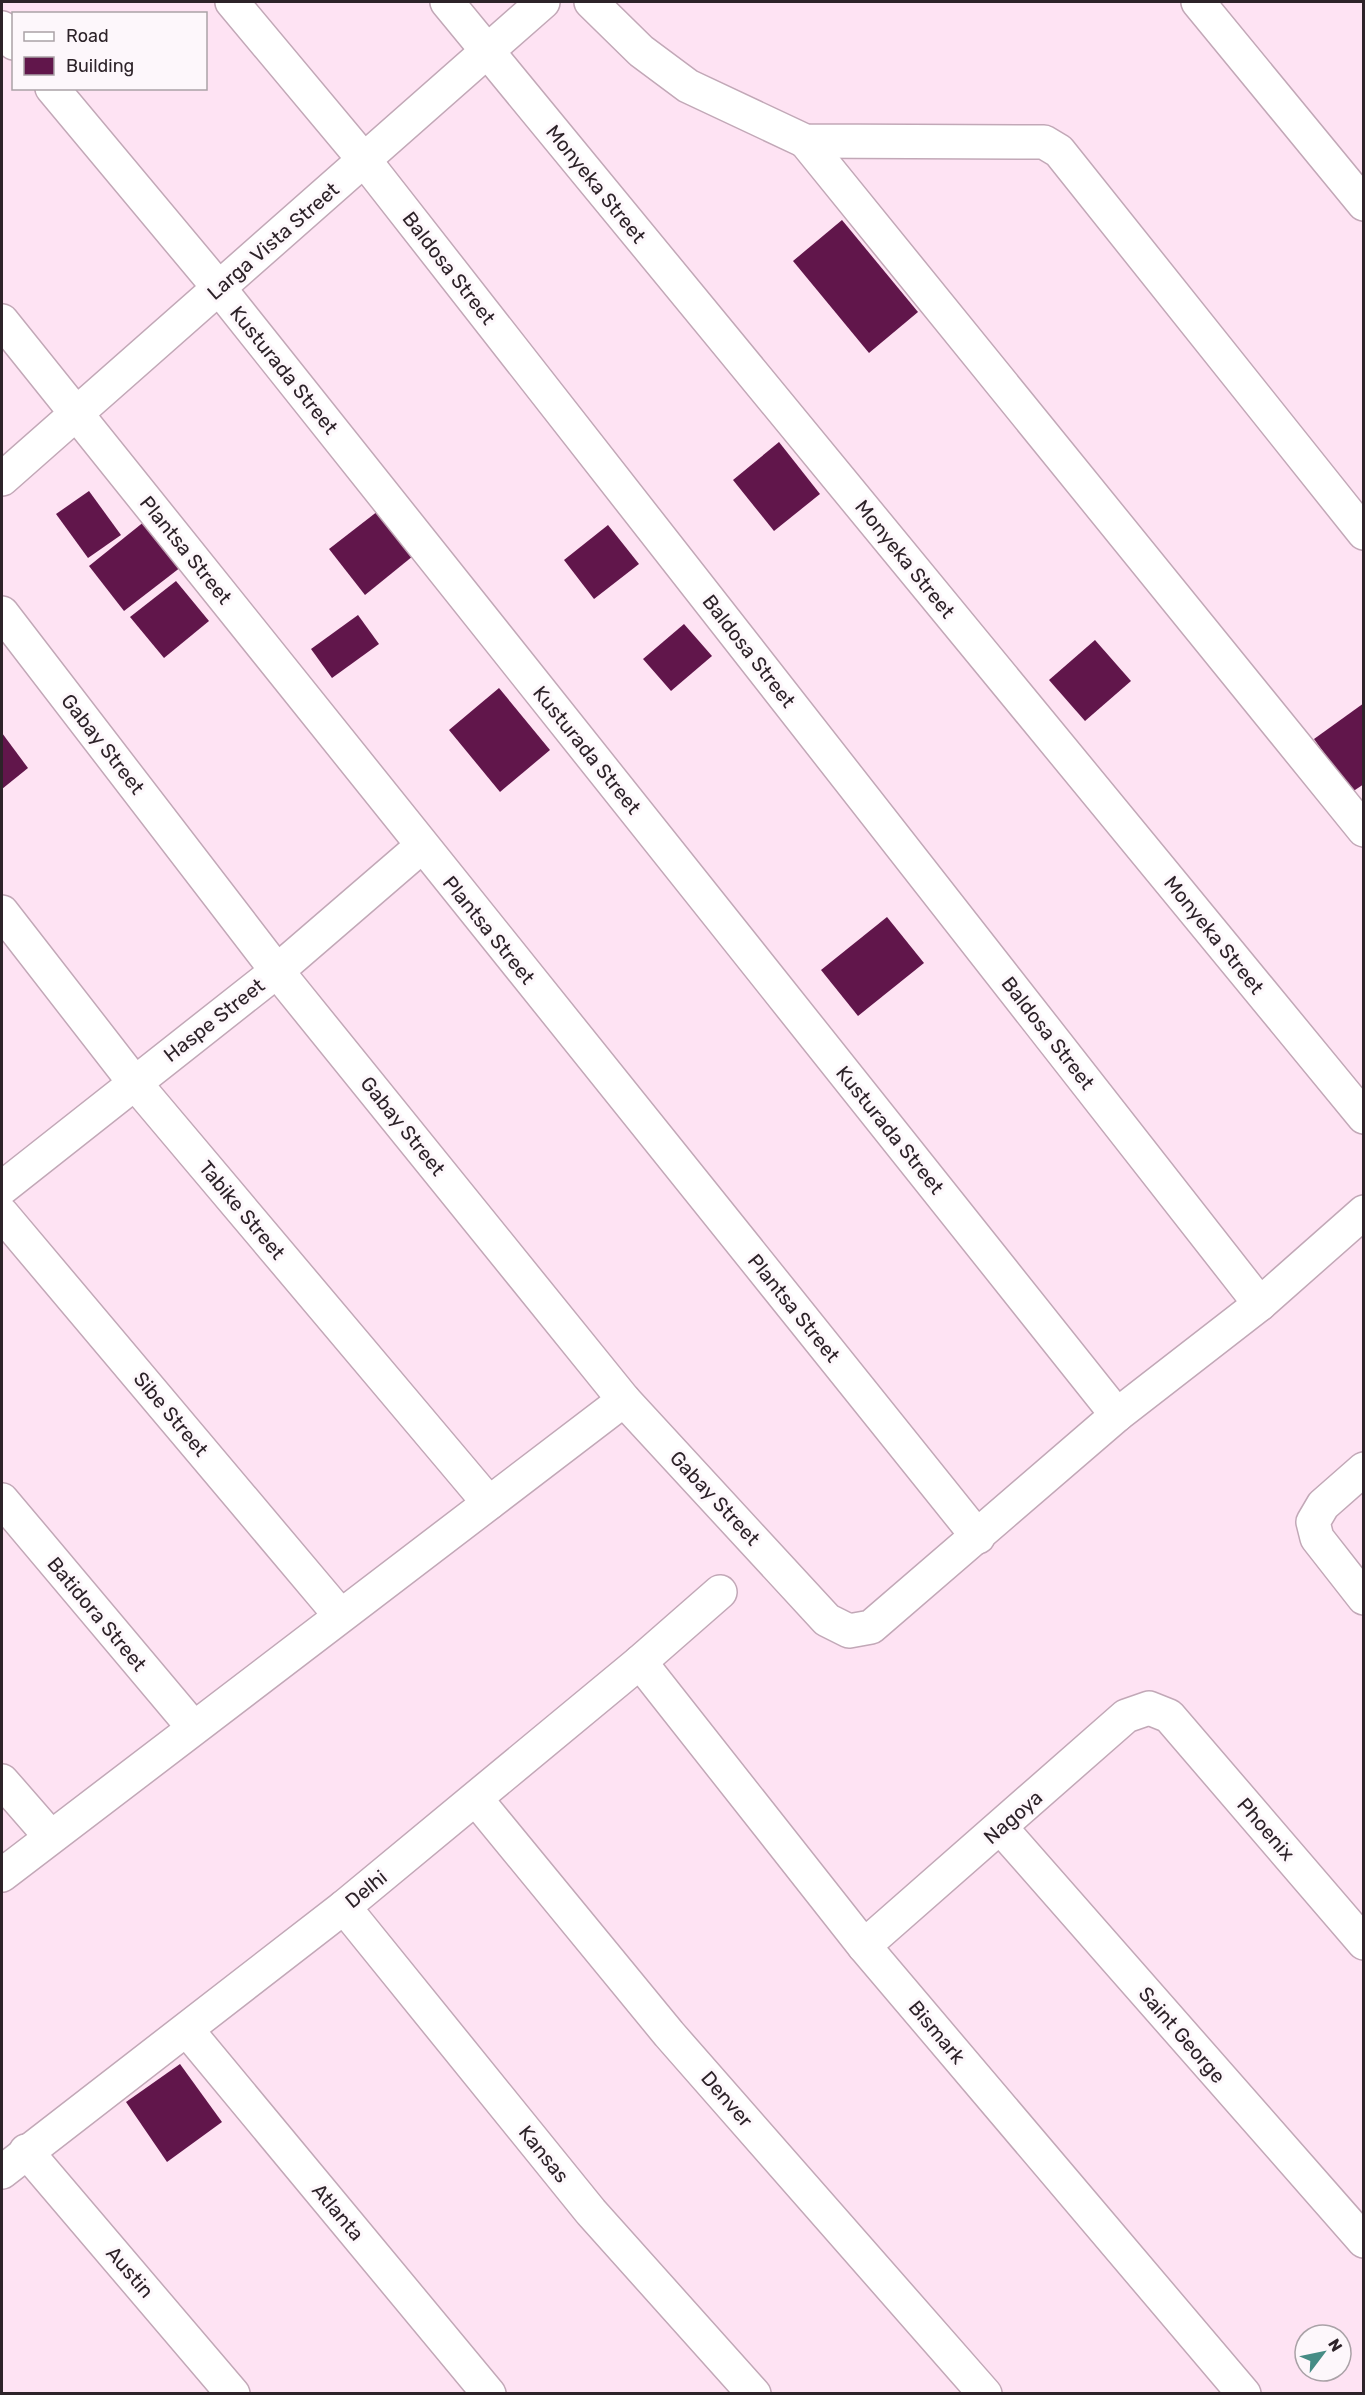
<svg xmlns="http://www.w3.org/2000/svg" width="1365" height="2395" font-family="Rubik,sans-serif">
<rect width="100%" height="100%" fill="#fee3f3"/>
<!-- building -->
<g fill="#61164b">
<path d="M842,220L918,312L869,353L793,261Z"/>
<path d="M779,442L820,494L774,531L733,480Z"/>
<path d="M89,491L121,535L88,558L56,514Z"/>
<path d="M378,511L413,556L365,595L329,549Z"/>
<path d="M145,521L181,567L124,611L89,566Z"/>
<path d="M608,525L639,564L594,599L564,560Z"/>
<path d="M176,581L209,621L164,658L130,617Z"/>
<path d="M358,615L379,644L332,678L311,649Z"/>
<path d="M684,624L712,656L671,691L643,659Z"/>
<path d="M1095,640L1131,681L1085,721L1049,680Z"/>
<path d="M499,688L550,750L500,792L449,730Z"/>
<path d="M1364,703V784L1352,792L1314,739Z"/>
<path d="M2,733L28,768L2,789Z"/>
<path d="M887,917L924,963L858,1016L821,970Z"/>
<path d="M180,2064L222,2122L167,2162L126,2102Z"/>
</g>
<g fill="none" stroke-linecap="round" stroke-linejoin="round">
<!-- minor casing -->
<g stroke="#c2a8b7" stroke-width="36">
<g id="minor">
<path d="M232,2L365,161L1260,1304"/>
<path d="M447,2L1364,1117"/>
<path d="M591,2L641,51L688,86L805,141L1044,142L1059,151L1364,533"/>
<path d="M1198,2L1364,204"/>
<path d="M2,28L14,43"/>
<path d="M52,88L219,288L1117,1415"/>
<path d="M805,141L1364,830"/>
<path d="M2,321L978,1537"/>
<path d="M2,479L543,2"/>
<path d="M2,613L277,971L624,1400L827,1620L849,1631L871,1627L1117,1415L1260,1304L1364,1212"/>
<path d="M2,912L134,1082L489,1503"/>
<path d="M2,1188L277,971L422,846"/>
<path d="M2,1214L340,1615"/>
<path d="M1364,1469L1323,1505L1313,1522L1317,1538L1364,1598"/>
<path d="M2,1500L193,1727"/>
<path d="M640,1662L864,1946L1244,2394"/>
<path d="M2,1781L50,1836"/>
<path d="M476,1799L669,2034L985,2394"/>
<path d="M1001,1828L1364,2241"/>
<path d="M2,1875L624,1400"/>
<path d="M344,1907L591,2212L754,2394"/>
<path d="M864,1946L1126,1716L1149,1708L1169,1716L1364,1943"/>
<path d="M187,2030L489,2394"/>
<path d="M26,2151L233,2394"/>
<path d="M2,2172L344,1907L640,1662L720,1592"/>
</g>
</g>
<!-- minor -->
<use href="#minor" stroke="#fff" stroke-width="33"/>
</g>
<g text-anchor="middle" stroke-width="6" stroke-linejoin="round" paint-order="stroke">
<!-- street labels -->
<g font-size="20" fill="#2d2329" stroke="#fdf7fb">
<text transform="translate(596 184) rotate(51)" y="7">Monyeka Street</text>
<text transform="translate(273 241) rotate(-41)" y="7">Larga Vista Street</text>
<text transform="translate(449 268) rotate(52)" y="7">Baldosa Street</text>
<text transform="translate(284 370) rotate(51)" y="7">Kusturada Street</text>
<text transform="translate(186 550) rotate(51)" y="7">Plantsa Street</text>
<text transform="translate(905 559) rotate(51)" y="7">Monyeka Street</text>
<text transform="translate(749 651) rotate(52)" y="7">Baldosa Street</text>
<text transform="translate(103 744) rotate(52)" y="7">Gabay Street</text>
<text transform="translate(587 750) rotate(51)" y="7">Kusturada Street</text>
<text transform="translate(489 930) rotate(51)" y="7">Plantsa Street</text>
<text transform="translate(1214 935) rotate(51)" y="7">Monyeka Street</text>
<text transform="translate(214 1020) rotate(-38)" y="7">Haspe Street</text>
<text transform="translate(1048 1033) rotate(52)" y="7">Baldosa Street</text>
<text transform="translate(403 1126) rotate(51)" y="7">Gabay Street</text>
<text transform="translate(890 1130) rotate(51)" y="7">Kusturada Street</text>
<text transform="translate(242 1210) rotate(50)" y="7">Tabike Street</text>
<text transform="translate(794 1308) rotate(51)" y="7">Plantsa Street</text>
<text transform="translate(171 1414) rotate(50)" y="7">Sibe Street</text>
<text transform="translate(715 1498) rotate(47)" y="7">Gabay Street</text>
<text transform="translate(97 1614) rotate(50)" y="7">Batidora Street</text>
<text transform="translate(1013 1817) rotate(-41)" y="7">Nagoya</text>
<text transform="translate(1266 1829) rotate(49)" y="7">Phoenix</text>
<text transform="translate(366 1889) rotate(-39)" y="7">Delhi</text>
<text transform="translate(937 2032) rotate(50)" y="7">Bismark</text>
<text transform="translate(1182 2035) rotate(49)" y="7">Saint George</text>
<text transform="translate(727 2099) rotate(49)" y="7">Denver</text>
<text transform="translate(544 2154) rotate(51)" y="7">Kansas</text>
<text transform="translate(338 2212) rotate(50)" y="7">Atlanta</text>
<text transform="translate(130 2272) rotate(49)" y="7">Austin</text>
</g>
</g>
<!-- border -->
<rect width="1365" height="2395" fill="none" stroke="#2d2329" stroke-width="6"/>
<!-- legend -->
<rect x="12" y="12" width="195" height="78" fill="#fdf7fb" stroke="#aaa2a7" stroke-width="1.5"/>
<rect x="24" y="32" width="30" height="9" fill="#ffffff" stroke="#aaa2a7" stroke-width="1.5"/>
<text x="66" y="42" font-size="18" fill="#2d2329">Road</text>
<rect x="24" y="57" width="30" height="18" fill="#61164b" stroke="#aaa2a7" stroke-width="1.5"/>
<text x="66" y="72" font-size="18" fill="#2d2329">Building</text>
<!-- north arrow -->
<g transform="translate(1323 2353) rotate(58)"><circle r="28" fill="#fdf7fb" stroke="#aaa2a7" stroke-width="1.5"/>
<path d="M0-4.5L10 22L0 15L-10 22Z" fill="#468c85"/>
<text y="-9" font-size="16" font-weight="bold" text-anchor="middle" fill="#2d2329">N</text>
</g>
</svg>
